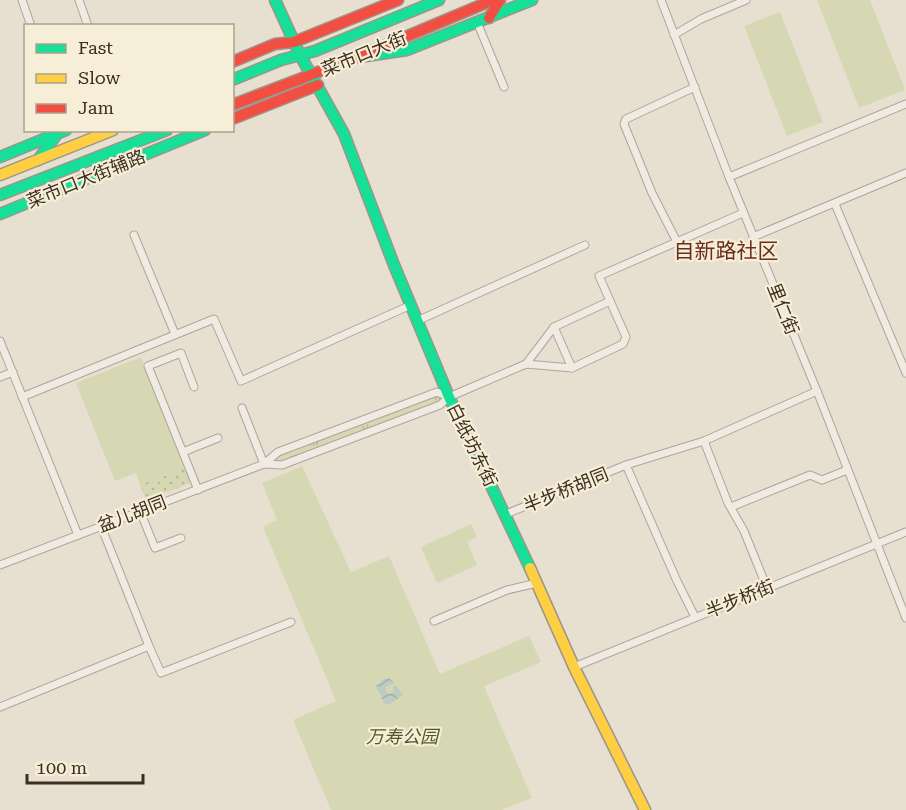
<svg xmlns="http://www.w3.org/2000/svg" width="906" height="810" font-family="'Roboto Serif','Noto Sans SC',serif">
<defs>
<pattern id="grass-tufts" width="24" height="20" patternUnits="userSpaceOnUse" patternTransform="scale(1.5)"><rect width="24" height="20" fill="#d6d7b3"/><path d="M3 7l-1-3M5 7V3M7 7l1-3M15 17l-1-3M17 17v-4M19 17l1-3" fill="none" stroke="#b9b99a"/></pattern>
<pattern id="garden-dots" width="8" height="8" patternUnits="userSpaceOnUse" patternTransform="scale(1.5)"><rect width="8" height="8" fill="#d6d7b3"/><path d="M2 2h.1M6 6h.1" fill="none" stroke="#b9b99a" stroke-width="1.8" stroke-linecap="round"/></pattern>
<pattern id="water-waves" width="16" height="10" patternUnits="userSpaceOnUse" patternTransform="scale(1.5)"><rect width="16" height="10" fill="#bcccc2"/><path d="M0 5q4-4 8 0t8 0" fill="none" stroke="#a2b0a6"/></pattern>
</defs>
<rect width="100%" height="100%" fill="#e7e0d1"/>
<!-- grass -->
<path fill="url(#grass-tufts)" d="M437,392L449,397L440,405L282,465L264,464L278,452Z"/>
<!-- park -->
<g fill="#d6d7b3">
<path d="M817,0H870L905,90L859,108Z"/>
<path d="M780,12L823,122L787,136L744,26Z"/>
<path d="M141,357L184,467L140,485L136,473L115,481L76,383Z"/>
<path d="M302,466L351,572L389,556L440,674L529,636L541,662L484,686L532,798L502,810H331L293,720L336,701L263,527L277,520L262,483Z"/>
<path d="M471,524L477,537L467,542L477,565L437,583L421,547Z"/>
</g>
<!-- garden -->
<path fill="url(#garden-dots)" d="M184,467L191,483L146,500L140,485Z"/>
<!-- water -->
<path fill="url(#water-waves)" d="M389,678L395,683L385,687L388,694L394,692L393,686L396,685L403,695L388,705L384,703L380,693L375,687L384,679Z"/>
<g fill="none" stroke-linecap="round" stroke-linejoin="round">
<!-- street casing -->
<g stroke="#ada599" stroke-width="9">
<g id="street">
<path d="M22,0L31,26"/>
<path d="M79,0L88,26"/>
<path d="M661,0L729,177L817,391L906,618"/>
<path d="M477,22L504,87"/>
<path d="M674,35L701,19L746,0"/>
<path d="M729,177L906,104"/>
<path d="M835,204L906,373"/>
<path d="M134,235L175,334"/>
<path d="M753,237L906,173"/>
<path d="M677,242L652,193L624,124L626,119L695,87"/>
<path d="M417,321L585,245"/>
<path d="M554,327L610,301"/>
<path d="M0,341L78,535"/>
<path d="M526,364L554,327L572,368"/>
<path d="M0,377L13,372"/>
<path d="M194,387L181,353L148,366L198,490"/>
<path d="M22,397L214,319L241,381L411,305"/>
<path d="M242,408L264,464"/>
<path d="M704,441L728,503L744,531L767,588"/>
<path d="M183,452L218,438"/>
<path d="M264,464L282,465L440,405L449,397L526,364L572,368L623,344L626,337L599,276L743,213"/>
<path d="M626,465L677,581L695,617"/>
<path d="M731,507L810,475L822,480L847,470"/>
<path d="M140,511L155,548L181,538"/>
<path d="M506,514L626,465L704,441L817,391"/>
<path d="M101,526L149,646"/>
<path d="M0,565L264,464L278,452L437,392L449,397"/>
<path d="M434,621L507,590L537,583"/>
<path d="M574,667L906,532"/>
<path d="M0,707L149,646L161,673L291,622"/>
</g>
</g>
<!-- fast casing -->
<g stroke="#9c958a" stroke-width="13">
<g id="fast">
<path d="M275,0L300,55L344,134L394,265L449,397L530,568"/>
<path d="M366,56L407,50L532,0"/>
<path d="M232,80L281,60L315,51L439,0"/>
<path d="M0,157L66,130"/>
<path d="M38,160L57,134"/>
<path d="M0,195L167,130"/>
<path d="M0,214L205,130"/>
</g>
</g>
<!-- slow casing -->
<g stroke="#9c958a" stroke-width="13">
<g id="slow">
<path d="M0,175L113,130"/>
<path d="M530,568L574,667L645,810"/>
</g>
</g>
<!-- jam casing -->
<g stroke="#9c958a" stroke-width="13">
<g id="jam">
<path d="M489,18L500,0"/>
<path d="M232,62L275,44L294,42L398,0"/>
<path d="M232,105L360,56L493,0"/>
<path d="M232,119L318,85"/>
</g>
</g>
<!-- street -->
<use href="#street" stroke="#efebe3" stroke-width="7"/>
<!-- fast -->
<use href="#fast" stroke="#16e098" stroke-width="10"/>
<!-- slow -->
<use href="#slow" stroke="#ffcf43" stroke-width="10"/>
<!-- jam -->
<use href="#jam" stroke="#f24e42" stroke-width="10"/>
</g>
<g text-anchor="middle" stroke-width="4.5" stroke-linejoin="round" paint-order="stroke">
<!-- street labels -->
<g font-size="18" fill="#3d2e20" stroke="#f7eed8">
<text transform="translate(364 54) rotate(-22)" y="6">菜市口大街</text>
<text transform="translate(86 179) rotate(-22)" y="6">菜市口大街辅路</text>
<text transform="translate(783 309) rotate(68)" y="6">里仁街</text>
<text transform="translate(472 445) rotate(64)" y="6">白纸坊东街</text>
<text transform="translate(566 490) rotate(-22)" y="6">半步桥胡同</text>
<text transform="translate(132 514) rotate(-21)" y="6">盆儿胡同</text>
<text transform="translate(740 599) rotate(-22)" y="6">半步桥街</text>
</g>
<!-- park labels -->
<g font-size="18" font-style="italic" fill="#4d5a26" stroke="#f7eed8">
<text x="402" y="743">万寿公园</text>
</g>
<!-- quarter labels -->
<g font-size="21" fill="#6b2e1e" stroke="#f7eed8">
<text x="726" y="258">自新路社区</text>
</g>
</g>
<!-- legend -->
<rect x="24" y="24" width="210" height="108" fill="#f7eed8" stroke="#ada18e" stroke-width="1.5"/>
<rect x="36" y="44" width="30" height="9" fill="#16e098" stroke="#ada18e" stroke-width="1.5"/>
<text x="78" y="54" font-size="18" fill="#3d2e20">Fast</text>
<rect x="36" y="74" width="30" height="9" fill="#ffcf43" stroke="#ada18e" stroke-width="1.5"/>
<text x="78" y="84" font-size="18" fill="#3d2e20">Slow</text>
<rect x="36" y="104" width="30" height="9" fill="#f24e42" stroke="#ada18e" stroke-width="1.5"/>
<text x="78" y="114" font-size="18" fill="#3d2e20">Jam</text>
<!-- scale -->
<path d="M27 774v9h116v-9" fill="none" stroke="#3d2e20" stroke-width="3"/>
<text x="36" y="774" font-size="18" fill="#3d2e20" stroke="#f7eed8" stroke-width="4.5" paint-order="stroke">100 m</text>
</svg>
